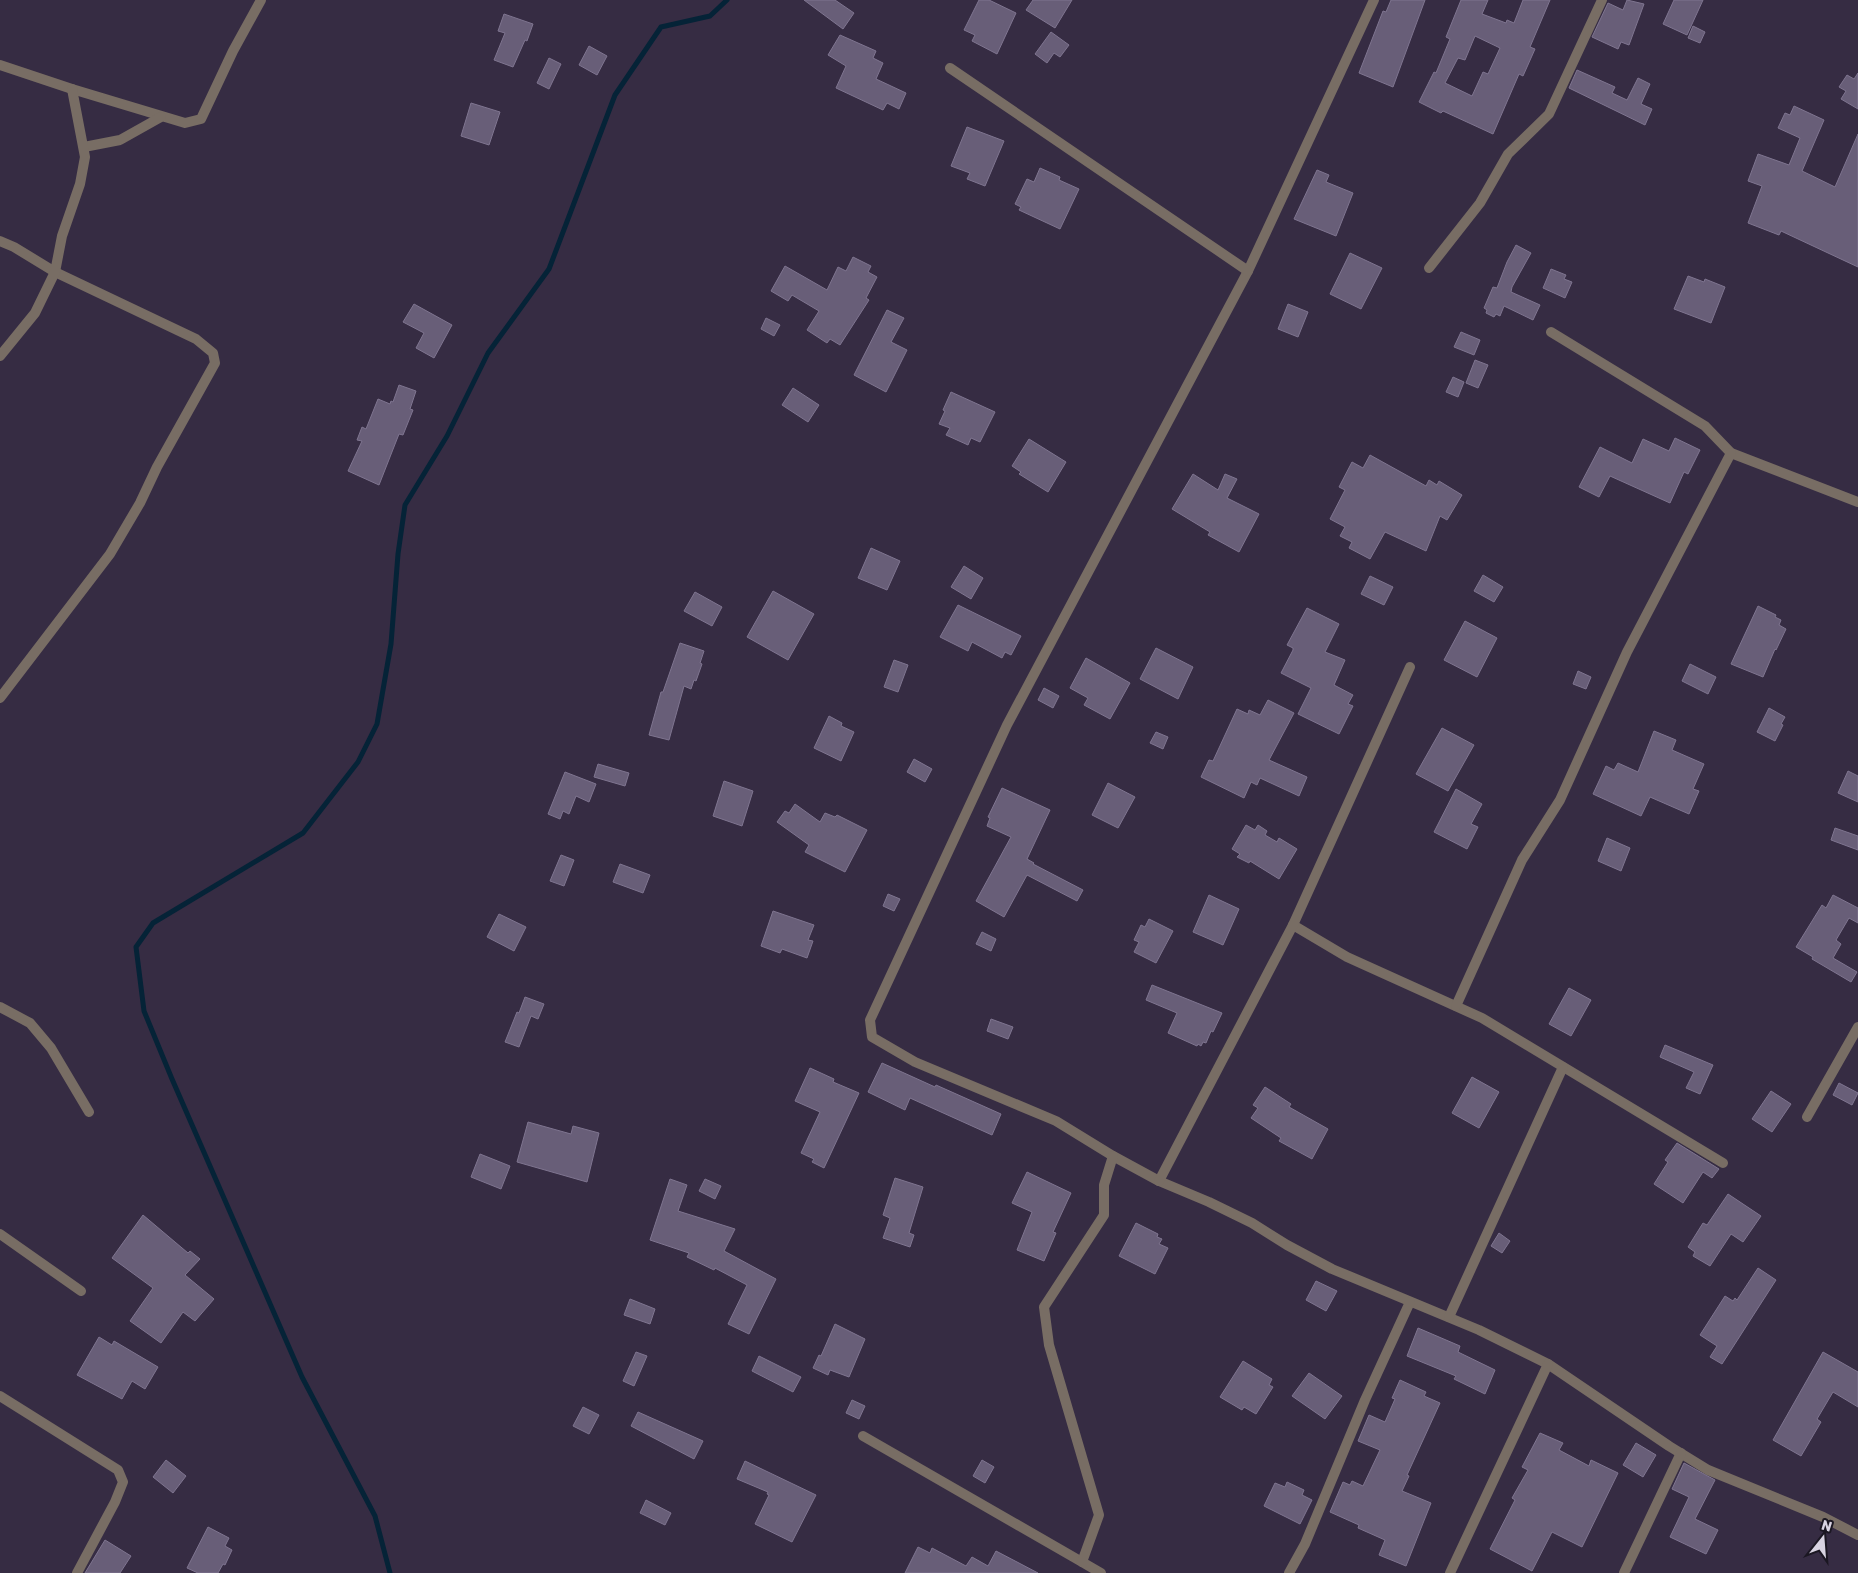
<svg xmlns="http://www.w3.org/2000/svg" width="1858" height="1573" font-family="Rubik,sans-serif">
<rect width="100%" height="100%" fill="#362c43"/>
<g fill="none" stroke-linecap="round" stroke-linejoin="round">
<!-- stream -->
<path stroke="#052337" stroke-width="5" d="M390,1573L375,1516L302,1377L172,1079L144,1011L136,947L153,923L303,833L358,762L377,724L391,644L398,554L405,505L447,436L488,353L549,269L615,95L661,27L710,16L727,0"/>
</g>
<!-- building -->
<g fill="#685e78" stroke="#7f7590" fill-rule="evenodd">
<path d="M804,0H835L854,13L843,29Z"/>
<path d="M979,0H989L1016,13L997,54L972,41L975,35L964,30Z"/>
<path d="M1033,0H1072L1055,28L1026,10Z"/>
<path d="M1391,0H1425L1393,87L1359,73L1383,11L1386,12Z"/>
<path d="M1461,0H1488L1482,14L1506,23L1507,20L1514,23L1523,0H1550L1530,47L1535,49L1523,76L1519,74L1493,134L1443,111L1441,113L1419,102L1434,72L1436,73L1450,39L1446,37ZM1475,36L1500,48L1488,74L1483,72L1472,96L1445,83L1458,58L1465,60Z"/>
<path d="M1627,0L1644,4L1629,45L1621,42L1618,49L1592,37L1608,3L1623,10Z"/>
<path d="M1674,0H1703L1687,35L1663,24Z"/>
<path d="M504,14L533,24L527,41L525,40L513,67L494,60L505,33L498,31Z"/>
<path d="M1693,26L1705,32L1700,43L1688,38Z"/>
<path d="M1051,32L1069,45L1060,57L1054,53L1047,63L1035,54Z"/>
<path d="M840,35L876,51L873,58L883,63L876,79L906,93L899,109L887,103L883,110L836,88L846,66L828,55Z"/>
<path d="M589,46L607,56L597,75L579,65Z"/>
<path d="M549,58L561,64L549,89L537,83Z"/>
<path d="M1577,70L1615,87L1612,93L1627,100L1638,78L1650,84L1641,104L1652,109L1645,125L1569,88Z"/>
<path d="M1858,73V109L1841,99L1846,91L1839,87L1847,75L1854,79Z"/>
<path d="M471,103L500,112L489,145L461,136Z"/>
<path d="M1794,106L1824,120L1802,171L1835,187L1858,134V267L1781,231L1779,235L1748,223L1762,186L1748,181L1758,154L1789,165L1800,138L1778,128L1785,113L1790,115Z"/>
<path d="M967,127L1004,141L985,186L967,179L970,173L951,166Z"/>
<path d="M1040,168L1060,177L1059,180L1079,189L1060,229L1019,210L1021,207L1015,204L1027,179L1034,182Z"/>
<path d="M1317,170L1329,175L1326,182L1353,193L1336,236L1294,219Z"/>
<path d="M1516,245L1531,253L1512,287L1511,292L1540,305L1533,320L1504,306L1500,316L1496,314L1494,317L1486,313L1487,310L1484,308L1493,287L1497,288L1507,262Z"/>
<path d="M1350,253L1382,268L1361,309L1330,294Z"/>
<path d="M853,257L871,266L868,272L877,277L866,298L869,300L840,345L830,339L827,343L807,330L819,311L792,295L788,301L771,291L785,266L827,290L838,267L846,271Z"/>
<path d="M1551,269L1566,275L1564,279L1572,282L1565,298L1543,288Z"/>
<path d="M1688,276L1704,282L1705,279L1725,287L1711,323L1674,309Z"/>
<path d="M414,304L452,325L434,358L416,348L424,333L403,322Z"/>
<path d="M1288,304L1308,312L1298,337L1278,329Z"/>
<path d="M887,310L904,318L891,342L907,350L886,392L854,375Z"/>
<path d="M766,318L780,325L774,336L761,329Z"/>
<path d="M1461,332L1480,340L1474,355L1454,347Z"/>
<path d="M1475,360L1488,365L1478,388L1466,383Z"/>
<path d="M1453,377L1464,382L1458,397L1446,392Z"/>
<path d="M399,385L416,391L410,409L413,410L403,435L399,434L379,485L348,471L362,441L357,440L362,427L366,429L378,399L390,404L391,401L393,402Z"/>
<path d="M793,388L819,405L808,422L782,405Z"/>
<path d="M951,392L995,412L980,442L971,438L968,445L946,435L950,428L939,424L945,411L943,410Z"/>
<path d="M1675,438L1700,450L1688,474L1684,472L1670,503L1610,476L1599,497L1579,487L1600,447L1632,463L1643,439L1669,451Z"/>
<path d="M1029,439L1066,462L1048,492L1019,474L1021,472L1012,466Z"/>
<path d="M1370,455L1426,486L1429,480L1437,485L1439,481L1462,495L1447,520L1440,516L1426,551L1385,532L1370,559L1349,548L1352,542L1340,536L1345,527L1330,519L1345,490L1339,487L1352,462L1363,468Z"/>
<path d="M1193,474L1218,490L1225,474L1237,479L1227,498L1259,514L1239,552L1208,535L1210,532L1172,509Z"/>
<path d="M871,548L900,561L887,590L858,578Z"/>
<path d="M964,566L983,578L971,599L951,587Z"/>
<path d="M1483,575L1503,587L1494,602L1474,591Z"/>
<path d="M1370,576L1393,587L1384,605L1361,594Z"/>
<path d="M773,591L814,614L788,660L747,637Z"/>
<path d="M695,592L722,607L712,626L684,611Z"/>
<path d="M958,605L1021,636L1011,655L1005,652L1002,658L972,642L968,651L940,637Z"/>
<path d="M1758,606L1776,615L1775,617L1781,620L1779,625L1786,629L1776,650L1775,649L1763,677L1731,664Z"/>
<path d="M1307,608L1339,624L1325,652L1345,660L1334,685L1353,695L1348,704L1353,706L1339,734L1298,714L1311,688L1281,673L1293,650V648L1287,645Z"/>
<path d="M1465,621L1497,638L1477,677L1444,660Z"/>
<path d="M680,643L704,651L700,663L702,664L696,681L694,680L691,689L684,686L669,740L649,735L661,692H663Z"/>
<path d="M1156,648L1193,667L1178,699L1140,679Z"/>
<path d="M1086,658L1130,683L1110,719L1084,705L1088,698L1070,688Z"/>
<path d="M894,660L908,665L898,692L884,687Z"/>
<path d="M1690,664L1716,677L1708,694L1682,681Z"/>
<path d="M1578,671L1591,677L1586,689L1573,684Z"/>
<path d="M1044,688L1059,696L1053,708L1038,700Z"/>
<path d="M1268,700L1294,713L1269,760L1307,777L1299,796L1260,778L1257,785L1251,782L1244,798L1201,777L1209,760L1213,761L1237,709L1248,714L1249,710L1260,715Z"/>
<path d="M1769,708L1785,717L1781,724L1783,725L1775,741L1757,732Z"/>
<path d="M829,716L842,723L841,726L854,732L841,761L814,748Z"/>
<path d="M1442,728L1474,745L1448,791L1416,774Z"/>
<path d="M1654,731L1676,740L1672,750L1704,764L1693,789L1699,791L1689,814L1650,797L1641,816L1593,794L1606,766L1614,770L1618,763L1638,772Z"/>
<path d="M1156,732L1168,737L1163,749L1150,743Z"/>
<path d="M914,759L932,769L925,782L907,772Z"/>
<path d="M598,764L629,773L625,786L594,777Z"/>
<path d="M1848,771L1858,776V802L1838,793Z"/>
<path d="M565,772L596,784L589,802L576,796L569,814L563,811L560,819L548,814Z"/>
<path d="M724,781L753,791L742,826L713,816Z"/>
<path d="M1108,783L1135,797L1118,828L1092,815Z"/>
<path d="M1002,788L1050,810L1027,859L1034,863L1033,864L1083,890L1077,901L1027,875L1004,917L976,901L1011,837L987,826L990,818L988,817Z"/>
<path d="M1456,789L1482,804L1471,824L1478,827L1467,849L1434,832Z"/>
<path d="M795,804L820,822L825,813L835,817L837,815L867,830L845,872L805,852L809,845L777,822L785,811L789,813Z"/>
<path d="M1246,825L1255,830L1258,825L1267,831L1265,835L1277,842L1279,838L1297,849L1279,879L1250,861L1249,863L1237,857L1240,854L1232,849Z"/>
<path d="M1835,828L1858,836V850L1831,840Z"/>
<path d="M1607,838L1630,848L1621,871L1598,861Z"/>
<path d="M561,855L574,860L564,886L550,881Z"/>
<path d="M620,864L650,875L643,893L613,882Z"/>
<path d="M888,894L900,899L894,911L883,906Z"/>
<path d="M1209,895L1239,909L1223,945L1193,932Z"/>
<path d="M1833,895L1858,908V923L1849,918L1836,940L1841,944L1833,958L1857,972L1851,982L1812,959L1813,957L1796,947L1822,905L1826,908Z"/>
<path d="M773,911L814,925L808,940L813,941L807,958L782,949L780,953L761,946Z"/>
<path d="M499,914L526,927L514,951L487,937Z"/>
<path d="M1149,919L1173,931L1156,963L1134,952L1139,942L1134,940L1141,925L1145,927Z"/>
<path d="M982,932L996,939L991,951L976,944Z"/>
<path d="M1152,985L1222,1013L1213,1032L1211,1031L1206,1043L1203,1042L1201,1046L1198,1044L1197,1046L1168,1033L1177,1013L1146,1000Z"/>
<path d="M1569,988L1591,1000L1571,1036L1549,1024Z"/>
<path d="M525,997L544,1004L538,1019L531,1016L519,1047L505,1042L517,1012L519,1013Z"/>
<path d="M991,1019L1013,1027L1008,1039L987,1031Z"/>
<path d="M1665,1045L1713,1065L1700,1094L1686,1088L1694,1072L1660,1057Z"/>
<path d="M882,1063L935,1087L936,1085L1001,1114L992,1135L910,1098L905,1110L868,1092Z"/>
<path d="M810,1068L834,1079L833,1082L859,1093L824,1168L812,1162L814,1159L801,1153L820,1112L795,1101Z"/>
<path d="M1472,1077L1499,1092L1479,1128L1452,1113Z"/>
<path d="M1839,1083L1858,1093L1852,1105L1833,1095Z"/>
<path d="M1265,1087L1291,1104L1289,1107L1328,1129L1312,1159L1279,1141L1281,1138L1251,1118L1258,1108L1253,1105Z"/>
<path d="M1771,1091L1791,1104L1772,1132L1752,1119Z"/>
<path d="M528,1122L571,1134L573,1126L599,1133L587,1182L517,1162Z"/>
<path d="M1677,1143L1719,1169L1712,1178L1703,1172L1683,1203L1654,1184L1668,1162L1665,1160Z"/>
<path d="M480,1154L510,1166L501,1189L471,1177Z"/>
<path d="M1027,1172L1071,1193L1053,1232L1056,1233L1044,1261L1017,1250L1032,1212L1012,1203Z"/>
<path d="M895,1178L923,1187L909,1233L914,1235L910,1247L883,1238L890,1218L883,1215Z"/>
<path d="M670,1179L687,1185L678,1211L735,1229L724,1251L776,1279L749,1334L728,1324L747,1285L715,1268L714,1270L687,1257L689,1253L650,1240Z"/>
<path d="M705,1179L721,1186L715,1199L699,1191Z"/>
<path d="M1728,1194L1761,1216L1743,1242L1731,1234L1710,1266L1693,1256L1695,1252L1688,1247L1703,1223L1707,1225Z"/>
<path d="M143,1215L188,1253L190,1251L200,1259L185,1275L214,1299L195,1321L183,1312L161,1343L130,1321L153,1288L112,1258Z"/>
<path d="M1136,1223L1158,1234L1157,1237L1162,1239L1159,1244L1168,1248L1155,1274L1119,1256Z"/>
<path d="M1499,1233L1510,1241L1502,1253L1491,1246Z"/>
<path d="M1758,1268L1776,1280L1722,1364L1710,1357L1717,1346L1700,1335L1725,1296L1733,1301L1735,1298L1737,1300Z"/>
<path d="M1316,1281L1337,1291L1326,1311L1306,1300Z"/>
<path d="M630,1299L655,1309L650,1324L624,1315Z"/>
<path d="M835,1324L865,1339L849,1377L830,1370L828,1375L813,1368L819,1355L821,1356Z"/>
<path d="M1418,1328L1460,1346L1458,1352L1495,1370L1485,1394L1454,1379L1456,1376L1407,1356Z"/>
<path d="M99,1337L112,1345L114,1341L158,1367L145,1389L132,1381L122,1399L77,1375Z"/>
<path d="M636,1352L647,1356L634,1386L623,1381Z"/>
<path d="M1823,1352L1858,1372V1407L1833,1392L1817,1419L1821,1422L1801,1456L1773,1440Z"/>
<path d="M759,1356L801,1377L793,1392L752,1371Z"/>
<path d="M1243,1361L1272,1379L1269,1385L1273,1387L1256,1414L1244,1407L1242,1410L1220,1397Z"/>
<path d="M1309,1373L1342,1396L1325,1419L1292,1396Z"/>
<path d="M1400,1380L1426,1392L1424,1396L1440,1403L1407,1475L1409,1476L1402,1491L1431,1503L1406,1566L1379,1555L1385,1540L1358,1528L1359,1525L1330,1512L1343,1482L1350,1485L1352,1481L1363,1486L1380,1450L1358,1441L1369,1415L1385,1422L1395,1399L1392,1398Z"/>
<path d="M852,1400L865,1406L859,1419L846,1413Z"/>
<path d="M583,1407L599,1415L589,1434L573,1426Z"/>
<path d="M638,1412L703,1441L694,1459L631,1426Z"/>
<path d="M1540,1433L1563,1443L1559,1450L1589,1466L1591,1460L1618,1473L1582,1547L1552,1532L1532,1571L1490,1549L1515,1500L1512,1498L1528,1470L1522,1467Z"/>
<path d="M1636,1443L1656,1455L1643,1477L1623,1465Z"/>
<path d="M166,1460L186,1476L173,1493L153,1477Z"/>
<path d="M982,1460L994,1467L985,1483L973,1476Z"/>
<path d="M745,1461L816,1495L792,1542L755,1524L769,1495L767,1494L768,1492L737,1479Z"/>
<path d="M1684,1463L1715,1480L1695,1519L1718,1530L1706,1554L1670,1537L1689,1497L1672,1489Z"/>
<path d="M1287,1482L1304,1490L1302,1495L1312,1500L1300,1524L1264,1506L1275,1483L1285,1487Z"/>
<path d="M646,1500L671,1513L665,1525L640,1513Z"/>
<path d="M208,1527L229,1538L225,1546L232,1550L225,1565L223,1564L218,1573H198L187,1568Z"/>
<path d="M105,1540L131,1556L120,1573H85Z"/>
<path d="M918,1547L930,1553L932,1548L966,1566L972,1557L988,1566L996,1551L1038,1573H905Z"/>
</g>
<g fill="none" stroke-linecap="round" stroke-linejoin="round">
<!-- minor -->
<g stroke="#786d64" stroke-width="10">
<path d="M1374,0L1248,271L1007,725L870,1020L872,1037L915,1062L1056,1121L1113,1156L1159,1181L1209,1202L1252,1223L1287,1245L1332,1269L1479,1330L1548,1364L1669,1446L1708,1470L1823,1517L1858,1535"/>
<path d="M0,65L72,89L185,123L201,119L233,51L261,0"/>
<path d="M950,68L1248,271"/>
<path d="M84,147L120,140L161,117"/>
<path d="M0,241L14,247L55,272L196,339L213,353L215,363L157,467L140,503L110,554L0,698"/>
<path d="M1429,268L1480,203L1508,154L1549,114L1602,0"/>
<path d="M1551,332L1705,426L1731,453L1858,502"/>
<path d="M0,356L35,313L55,272L62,236L80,184L85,157L72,89"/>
<path d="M1293,925L1347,957L1482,1018L1723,1163"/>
<path d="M1456,1006L1522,860L1560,800L1627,652L1731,453"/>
<path d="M0,1007L30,1023L51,1048L89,1112"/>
<path d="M1807,1117L1858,1027"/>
<path d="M1159,1181L1293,925L1410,667"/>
<path d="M0,1234L81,1291"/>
<path d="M1449,1317L1563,1067"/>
<path d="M0,1396L118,1470L123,1482L115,1502L77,1573"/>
<path d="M863,1436L1082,1562"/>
<path d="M1101,1573L1082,1562L1099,1515L1049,1345L1044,1307L1104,1215V1185L1113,1156"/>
<path d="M1289,1573L1305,1544L1365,1400L1410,1302"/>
<path d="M1450,1573L1548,1364"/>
<path d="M1624,1573L1681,1453"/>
</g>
</g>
<!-- north arrow -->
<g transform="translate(1823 1538) rotate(17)" stroke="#1b1722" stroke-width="4" paint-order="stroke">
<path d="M0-4L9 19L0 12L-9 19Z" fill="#d8d3e1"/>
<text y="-8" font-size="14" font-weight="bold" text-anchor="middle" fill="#d8d3e1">N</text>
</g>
</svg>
